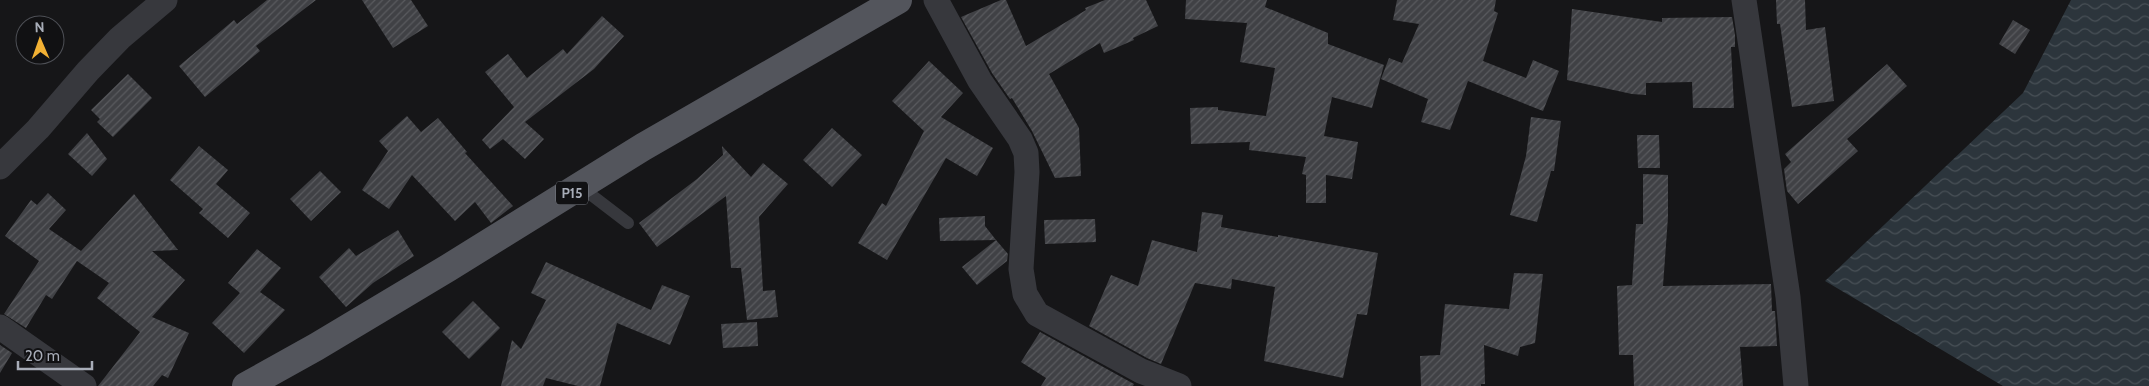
<svg xmlns="http://www.w3.org/2000/svg" width="2149" height="386" font-family="Cabin,sans-serif">
<defs>
<pattern id="water-waves" width="16" height="10" patternUnits="userSpaceOnUse" patternTransform="scale(1.25)"><rect width="16" height="10" fill="#2c353c"/><path d="M0 5q4-4 8 0t8 0" fill="none" stroke="#485056"/></pattern>
<pattern id="building-hatch" width="6" height="6" patternUnits="userSpaceOnUse" patternTransform="scale(1.25)"><rect width="6" height="6" fill="#404145"/><path d="M-1 1l2-2M0 6l6-6M5 7l2-2" fill="none" stroke="#595a5e"/></pattern>
</defs>
<rect width="100%" height="100%" fill="#161618"/>
<!-- water -->
<path fill="url(#water-waves)" d="M2071,0H2149V386H2003L1825,281L2023,93Z"/>
<!-- building -->
<g fill="url(#building-hatch)">
<path d="M267,0H316L256,46L260,51L205,97L179,66L234,20L237,24Z"/>
<path d="M362,0H411L428,26L393,48Z"/>
<path d="M1001,0H1006L1026,46L1086,10L1085,8L1105,0H1146L1158,26L1133,38L1134,40L1104,53L1100,43L1049,74L1079,128L1081,176L1055,178L1032,131L1012,98L1010,99L992,73L961,17Z"/>
<path d="M1186,0H1267L1265,7L1328,33V44L1384,65L1372,108L1332,97L1324,136L1358,142L1352,179L1326,175V203H1306V175L1302,174L1306,157L1249,150L1250,142L1191,144L1190,108L1218,107V110L1266,116L1275,68L1240,62L1247,23L1185,19Z"/>
<path d="M1397,0H1496L1494,11L1498,13L1483,61L1526,78L1533,60L1559,71L1543,111L1468,81L1450,130L1421,122L1428,99L1381,79L1389,58L1402,63L1419,24L1393,20Z"/>
<path d="M1776,0H1805L1806,30L1825,27L1834,101L1792,107L1780,24H1777Z"/>
<path d="M1572,9L1662,22V18L1732,17L1735,35V47H1731L1734,108H1693L1692,82L1646,83V95L1632,94L1567,80Z"/>
<path d="M602,16L624,36L594,69L525,122L544,139L525,159L503,139L490,149L482,140L514,107L485,72L508,54L527,78L563,49L567,54Z"/>
<path d="M2013,20L2030,30L2015,54L1999,44Z"/>
<path d="M929,61L963,93L941,117L993,148L977,176L946,158L887,260L858,243L882,203L886,206L924,131L892,101Z"/>
<path d="M1887,64L1907,86L1847,139L1858,151L1798,204L1787,191L1784,169L1791,162L1785,154Z"/>
<path d="M128,74L152,98L113,137L97,122L100,119L91,110Z"/>
<path d="M407,116L421,132L438,118L467,152L465,153L513,206L491,223L475,202L455,221L412,175L389,209L362,190L388,151L379,141Z"/>
<path d="M1531,117L1561,121L1554,171H1551L1537,222L1510,215L1526,156Z"/>
<path d="M832,128L862,155L832,187L803,160Z"/>
<path d="M87,133L107,159L92,176L68,154Z"/>
<path d="M1637,135H1659L1660,168H1638Z"/>
<path d="M199,146L228,170L216,184L250,213L228,238L199,213L203,209L170,180Z"/>
<path d="M722,146L751,177L763,163L788,184L759,217L763,291L775,290L778,317L747,320L741,268H731L726,196L657,247L639,223L697,179L723,155Z"/>
<path d="M320,171L341,192L311,221L290,199Z"/>
<path d="M1643,174L1668,175V217L1663,286L1771,284L1772,311H1775L1777,346L1740,347L1743,386H1634L1633,355H1619L1617,286L1632,285L1636,224H1643Z"/>
<path d="M48,193L66,210L49,229L81,251L134,194L178,250L152,251L185,280L152,317L189,333L168,378L162,375L153,386H98L140,332L97,298L109,283L77,261L52,299L46,295L26,328L4,314L39,261L5,236L31,200L37,205Z"/>
<path d="M1202,212L1223,215L1221,227L1278,237V235L1378,253L1367,315L1357,314L1343,378L1264,361L1275,287L1232,279L1231,289L1195,283L1161,364L1147,358L1089,326L1111,275L1138,286L1152,240L1197,252Z"/>
<path d="M985,216V226L996,240L940,241L939,218Z"/>
<path d="M1095,219L1096,242L1045,244L1044,220Z"/>
<path d="M398,230L414,256L373,283L346,307L319,277L349,248L356,256Z"/>
<path d="M996,240L1008,254L1007,261L977,285L962,267Z"/>
<path d="M257,249L281,268L260,292L285,310L244,353L212,323L240,293L228,283Z"/>
<path d="M546,262L651,310L662,285L690,296L670,345L617,323L600,386H578L546,378L543,386H501L512,340L521,349L546,300L531,293Z"/>
<path d="M1514,273L1543,274L1535,343L1520,347L1518,356L1484,345L1485,384H1481V386H1421L1420,356L1440,355L1445,304L1509,309Z"/>
<path d="M473,301L500,328L469,359L442,332Z"/>
<path d="M757,322L758,346L723,348L721,324Z"/>
<path d="M1040,332L1134,384L1133,386H1041L1046,378L1021,362Z"/>
<path d="M0,345L12,353L0,373Z"/>
</g>
<g fill="none" stroke-linecap="round" stroke-linejoin="round">
<!-- service -->
<path stroke="#37383d" stroke-width="12" d="M581,187L628,223"/>
<!-- minor -->
<g stroke="#37383d" stroke-width="25">
<path d="M936,0L980,81L1020,139L1026,153L1027,172L1021,269L1025,294L1037,314L1141,371L1179,386"/>
<path d="M1744,0L1788,297L1796,386"/>
<path d="M0,167L38,129L88,71L120,38L165,0"/>
<path d="M0,327L84,386"/>
</g>
<!-- primary -->
<path stroke="#53555c" stroke-width="28" d="M246,386L316,347L448,268L643,147L898,0"/>
</g>
<g text-anchor="middle" stroke-width="4" stroke-linejoin="round" paint-order="stroke">
<!-- shield labels -->
<rect fill="#111113" stroke="#7b7e86" stroke-width="1" x="556" y="181.5" width="32" height="23" rx="4"/>
<g font-size="14" font-weight="bold" fill="#a8adb8">
<text x="572" y="198">P15</text>
</g>
</g>
<!-- north arrow -->
<g transform="translate(40 40) rotate(358)"><circle r="24" fill="#111113" stroke="#4d4f55"/>
<path d="M0-4L9 19L0 12L-9 19Z" fill="#f2b134"/>
<text y="-8" font-size="14" font-weight="bold" text-anchor="middle" fill="#a8adb8">N</text>
</g>
<!-- scale -->
<path d="M18 361v8h74v-8" fill="none" stroke="#a8adb8" stroke-width="2.5"/>
<text x="25" y="361" font-size="15" fill="#a8adb8" stroke="#111113" stroke-width="4" paint-order="stroke">20 m</text>
</svg>
